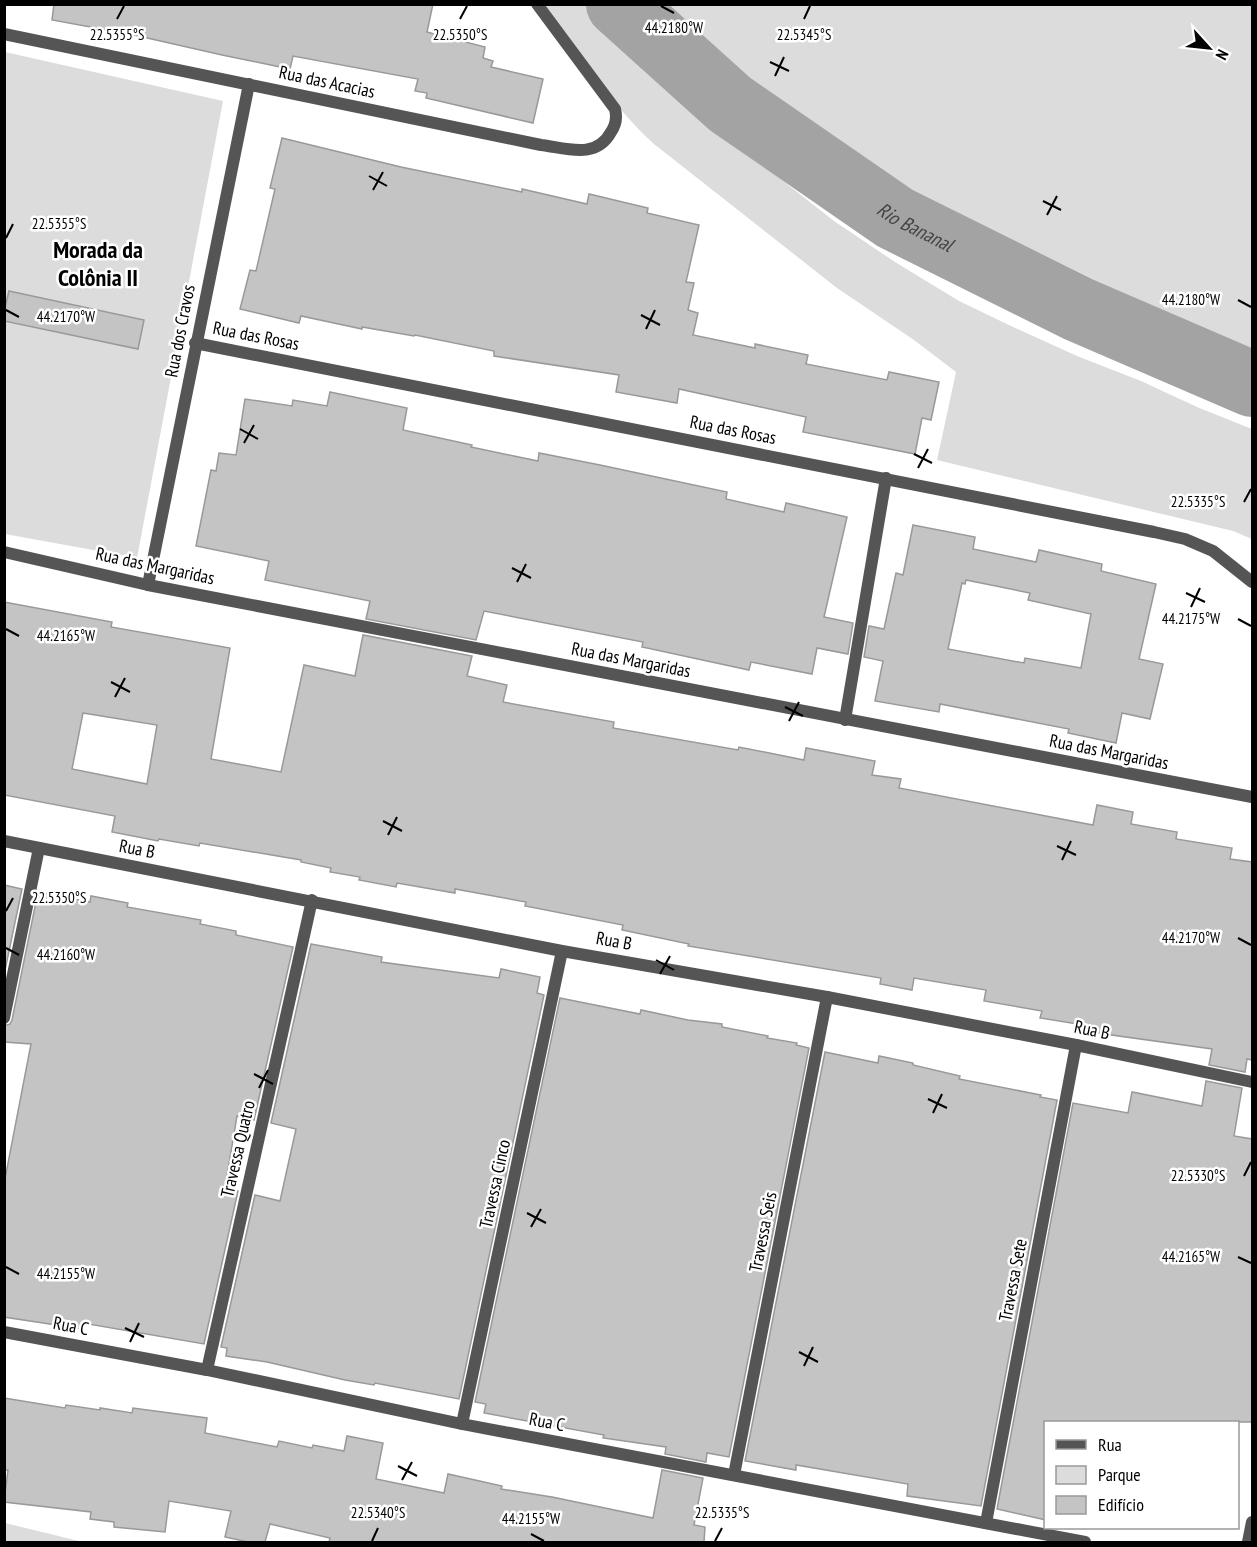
<svg xmlns="http://www.w3.org/2000/svg" width="1257" height="1547" font-family="'PT Sans Narrow',sans-serif">
<rect width="100%" height="100%" fill="#fff"/>
<!-- green -->
<g fill="#dcdcdc">
<path d="M545,5H603L663,73L773,173L834,221L895,262L959,301L1011,326L1077,356L1141,381L1197,407L1252,429V539L1233,531L937,460L956,372L914,340L837,288L654,144C611,105 578,52 545,5Z"/>
<path d="M664,5H1252V348L1194,331L1100,296L960,224L846,158L711,56Z"/>
<path d="M5,52L223,101L137,558L5,534Z"/>
<path d="M5,1523L83,1542H5Z"/>
</g>
<g fill="none" stroke-linecap="round" stroke-linejoin="round">
<!-- river -->
<path stroke="#a3a3a3" stroke-width="66" id="s1" d="M619,4L730,104L895,218L1078,309L1252,384"/>
</g>
<!-- building -->
<g fill="#c4c4c4" stroke="#999" stroke-width="1.5" fill-rule="evenodd">
<path d="M54,4H433L427,32L485,47L483,58L493,61L491,67L543,79L533,123L426,98L427,93L415,91L418,79L293,56L290,69L222,55L134,35L52,20Z"/>
<path d="M282,138L401,167L522,192V189L587,204L589,194L648,208L647,213L699,225L686,282L694,283L688,310L698,313L693,335L755,348V344L808,355L806,364L887,380L889,372L939,382L931,420L922,418L915,454L803,432L806,417L679,389L677,403L616,392L619,375L494,356V351L415,335L414,336L362,327V329L301,316L299,323L240,309L250,270L256,271L275,189L270,188Z"/>
<path d="M9,291L144,320L138,349L4,321V311Z"/>
<path d="M330,392L407,408L403,430L472,445L471,447L538,461L539,453L600,465L727,492L726,499L784,512L786,503L847,517L824,617L853,623L848,654L817,648L812,674L751,662L749,670L642,647L643,642L484,611L476,640L366,619L370,601L265,580L269,561L196,546L211,470L216,471L219,453L236,455L245,399L292,406L293,400L327,406Z"/>
<path d="M913,525L975,537L973,549L1036,562L1039,550L1102,564L1101,571L1156,584L1139,659L1163,664L1150,719L1122,713L1116,743L1068,733L1069,729L940,704L939,712L875,701L883,661L864,657L869,626L884,629L896,573L903,575ZM966,580L1030,593L1028,600L1091,614L1081,668L1025,658L1024,663L948,649L962,583L965,584Z"/>
<path d="M4,602L112,622L111,627L230,648L211,759L281,772L304,665L355,676L363,635L472,656L467,676L507,685L503,702L614,722L613,728L738,750L739,747L804,760L806,748L875,761L872,775L901,779L899,788L1093,825L1097,805L1133,812L1131,824L1177,832L1176,839L1232,848L1230,859L1252,862V1060L1247,1059L1245,1072L1209,1065L1212,1049L1083,1031L1084,1025L1040,1018L1042,1011L984,1001L986,990L914,978L912,990L880,984L881,978L688,946L689,944L622,930L623,925L525,906L526,902L455,889V893L397,883L396,887L359,880L360,877L330,872L331,868L301,862V860L200,843L199,846L159,839L158,841L112,832L115,816L4,795ZM83,713L157,725L147,784L72,769Z"/>
<path d="M4,885L22,889L4,975Z"/>
<path d="M38,892L90,902L91,896L128,903L127,907L201,920L200,924L236,931V935L293,947L254,1120L237,1116L225,1188L238,1191L204,1344L83,1323L82,1329L4,1317V1184L31,1044L4,1042V1026L10,1024L12,1020Z"/>
<path d="M311,944L382,957L381,962L499,978L501,969L540,977L537,993L544,995L459,1399L375,1383L374,1385L345,1380L267,1362L226,1356L227,1348L221,1347L255,1195L280,1201L296,1129L271,1123Z"/>
<path d="M560,998L640,1014L641,1010L688,1020L722,1024V1027L768,1036L767,1038L797,1043L796,1045L809,1048L729,1457L707,1453L706,1462L665,1454L666,1447L603,1438L604,1435L484,1413L486,1404L475,1402Z"/>
<path d="M825,1052L878,1063L879,1056L913,1063V1065L960,1076L959,1079L1041,1095L1040,1097L1057,1100L981,1506L907,1496L908,1484L796,1465V1470L745,1461Z"/>
<path d="M1206,1081L1242,1088L1234,1136L1252,1139V1422H1046V1520L997,1509L1073,1103L1128,1113L1132,1092L1202,1106Z"/>
<path d="M4,1398L65,1408L66,1405L100,1410V1408L132,1413L133,1408L207,1418L205,1433L277,1447L279,1441L312,1448L313,1445L344,1451L347,1436L383,1443L376,1479L444,1493L448,1474L502,1486L501,1489L552,1497L653,1518L662,1470L703,1478L694,1525L705,1527L704,1542H329L330,1538L270,1524L265,1542H248L225,1537L231,1511L169,1501L165,1532L114,1527V1522L90,1519L91,1512L4,1502L8,1470H4Z"/>
</g>
<g fill="none" stroke-linecap="round" stroke-linejoin="round">
<!-- minor -->
<g stroke="#555" stroke-width="12">
<path d="M4,34L541,145C566,148 596,160 611,132C616,125 617,117 615,109L537,4"/>
<path d="M195,343L1154,532L1185,539L1213,551L1252,582"/>
<path d="M4,552L148,585L1252,797"/>
<path d="M148,585L249,84"/>
<path d="M845,720L886,478"/>
<path d="M4,841L562,951L827,997L1076,1045L1252,1082"/>
<path d="M4,1018L39,848"/>
<path d="M4,1332L207,1370L462,1424L1085,1542"/>
<path d="M207,1370L312,900"/>
<path d="M462,1424L562,951"/>
<path d="M734,1475L827,997"/>
<path d="M986,1523L1076,1045"/>
<path d="M1248,1542L1252,1522"/>
</g>
</g>
<!-- ticks -->
<path fill="none" stroke="#000" stroke-width="2" d="M661,6L674,13M117,19L124,6M460,19L467,6M804,19L810,6M770,62L789,71M775,76L784,57M369,176L387,186M373,190L383,172M1043,201L1061,210M1047,215L1057,196M6,238L13,224M1238,300L1251,307M6,310L19,317M641,315L660,325M646,329L655,310M240,429L258,439M244,443L254,425M914,454L932,463M918,468L928,449M1244,502L1251,489M512,568L531,578M517,582L526,564M1186,593L1205,602M1191,607L1200,588M1238,619L1251,626M6,629L19,636M111,682L130,692M115,697L125,678M785,707L803,716M789,721L799,702M383,821L402,831M388,835L397,817M1057,846L1076,855M1062,860L1071,841M6,911L13,898M1238,938L1251,945M6,948L19,955M656,960L674,970M660,974L670,956M254,1074L273,1084M259,1088L268,1070M928,1099L947,1108M933,1113L942,1094M1244,1176L1251,1162M527,1213L546,1223M531,1227L541,1209M1238,1257L1251,1263M6,1267L19,1274M125,1328L144,1337M130,1342L139,1323M799,1352L818,1362M804,1366L813,1347M398,1466L417,1476M402,1480L412,1462M531,1534L544,1541M372,1541L378,1528M715,1541L722,1528"/>
<g text-anchor="middle" stroke-width="5" stroke-linejoin="round" paint-order="stroke">
<!-- street labels -->
<g font-size="18" fill="#000" stroke="#fff">
<text transform="translate(327 82) rotate(12)" y="6">Rua das Acacias</text>
<text transform="translate(180 331) rotate(-79)" y="6">Rua dos Cravos</text>
<text transform="translate(256 336) rotate(11)" y="6">Rua das Rosas</text>
<text transform="translate(733 430) rotate(11)" y="6">Rua das Rosas</text>
<text transform="translate(155 566) rotate(12)" y="6">Rua das Margaridas</text>
<text transform="translate(631 660) rotate(11)" y="6">Rua das Margaridas</text>
<text transform="translate(1109 752) rotate(11)" y="6">Rua das Margaridas</text>
<text transform="translate(137 849) rotate(11)" y="6">Rua B</text>
<text transform="translate(614 941) rotate(10)" y="6">Rua B</text>
<text transform="translate(1092 1030) rotate(12)" y="6">Rua B</text>
<text transform="translate(238 1149) rotate(-77)" y="6">Travessa Quatro</text>
<text transform="translate(495 1184) rotate(-78)" y="6">Travessa Cinco</text>
<text transform="translate(763 1232) rotate(-79)" y="6">Travessa Seis</text>
<text transform="translate(1013 1280) rotate(-79)" y="6">Travessa Sete</text>
<text transform="translate(71 1326) rotate(11)" y="6">Rua C</text>
<text transform="translate(547 1422) rotate(11)" y="6">Rua C</text>
</g>
<!-- water labels -->
<g font-size="20" font-style="italic" fill="#444" stroke="#fff">
<text dy="7" stroke="none"><textPath href="#s1" startOffset="372">Rio Bananal</textPath></text>
</g>
<!-- district labels -->
<g font-size="24" font-weight="bold" fill="#000" stroke="#fff">
<text x="98" y="258">Morada da<tspan x="98" dy="28">Colônia II</tspan></text>
</g>
</g>
<g font-size="15" text-anchor="middle" fill="#000" stroke="#fff" stroke-width="5" stroke-linejoin="round" paint-order="stroke">
<text x="674" y="33">44.2180°W</text>
<text x="117" y="40">22.5355°S</text>
<text x="460" y="40">22.5350°S</text>
<text x="804" y="40">22.5345°S</text>
<text x="59" y="229">22.5355°S</text>
<text x="1191" y="305">44.2180°W</text>
<text x="66" y="322">44.2170°W</text>
<text x="1198" y="507">22.5335°S</text>
<text x="1191" y="624">44.2175°W</text>
<text x="66" y="641">44.2165°W</text>
<text x="59" y="903">22.5350°S</text>
<text x="1191" y="943">44.2170°W</text>
<text x="66" y="960">44.2160°W</text>
<text x="1198" y="1181">22.5330°S</text>
<text x="1191" y="1262">44.2165°W</text>
<text x="66" y="1279">44.2155°W</text>
<text x="378" y="1518">22.5340°S</text>
<text x="722" y="1518">22.5335°S</text>
<text x="531" y="1524">44.2155°W</text>
</g>
<!-- border -->
<rect width="1257" height="1547" fill="none" stroke="#000000" stroke-width="12"/>
<!-- legend -->
<rect x="1044" y="1421" width="195" height="108" fill="#ffffff" stroke="#999999" stroke-width="1.5"/>
<rect x="1056" y="1440" width="30" height="9" fill="#555555" stroke="#999999" stroke-width="1.5"/>
<text x="1098" y="1451" font-size="18" fill="#000000">Rua</text>
<rect x="1056" y="1466" width="30" height="18" fill="#dcdcdc" stroke="#999999" stroke-width="1.5"/>
<text x="1098" y="1481" font-size="18" fill="#000000">Parque</text>
<rect x="1056" y="1496" width="30" height="18" fill="#c4c4c4" stroke="#999999" stroke-width="1.5"/>
<text x="1098" y="1511" font-size="18" fill="#000000">Edifício</text>
<!-- north arrow -->
<g transform="translate(1209 48) rotate(117)" stroke="#ffffff" stroke-width="4.5" paint-order="stroke">
<path d="M0-4.5L10 22L0 15L-10 22Z" fill="#000000"/>
<text y="-9" font-size="16" font-weight="bold" text-anchor="middle" fill="#000000">N</text>
</g>
</svg>
